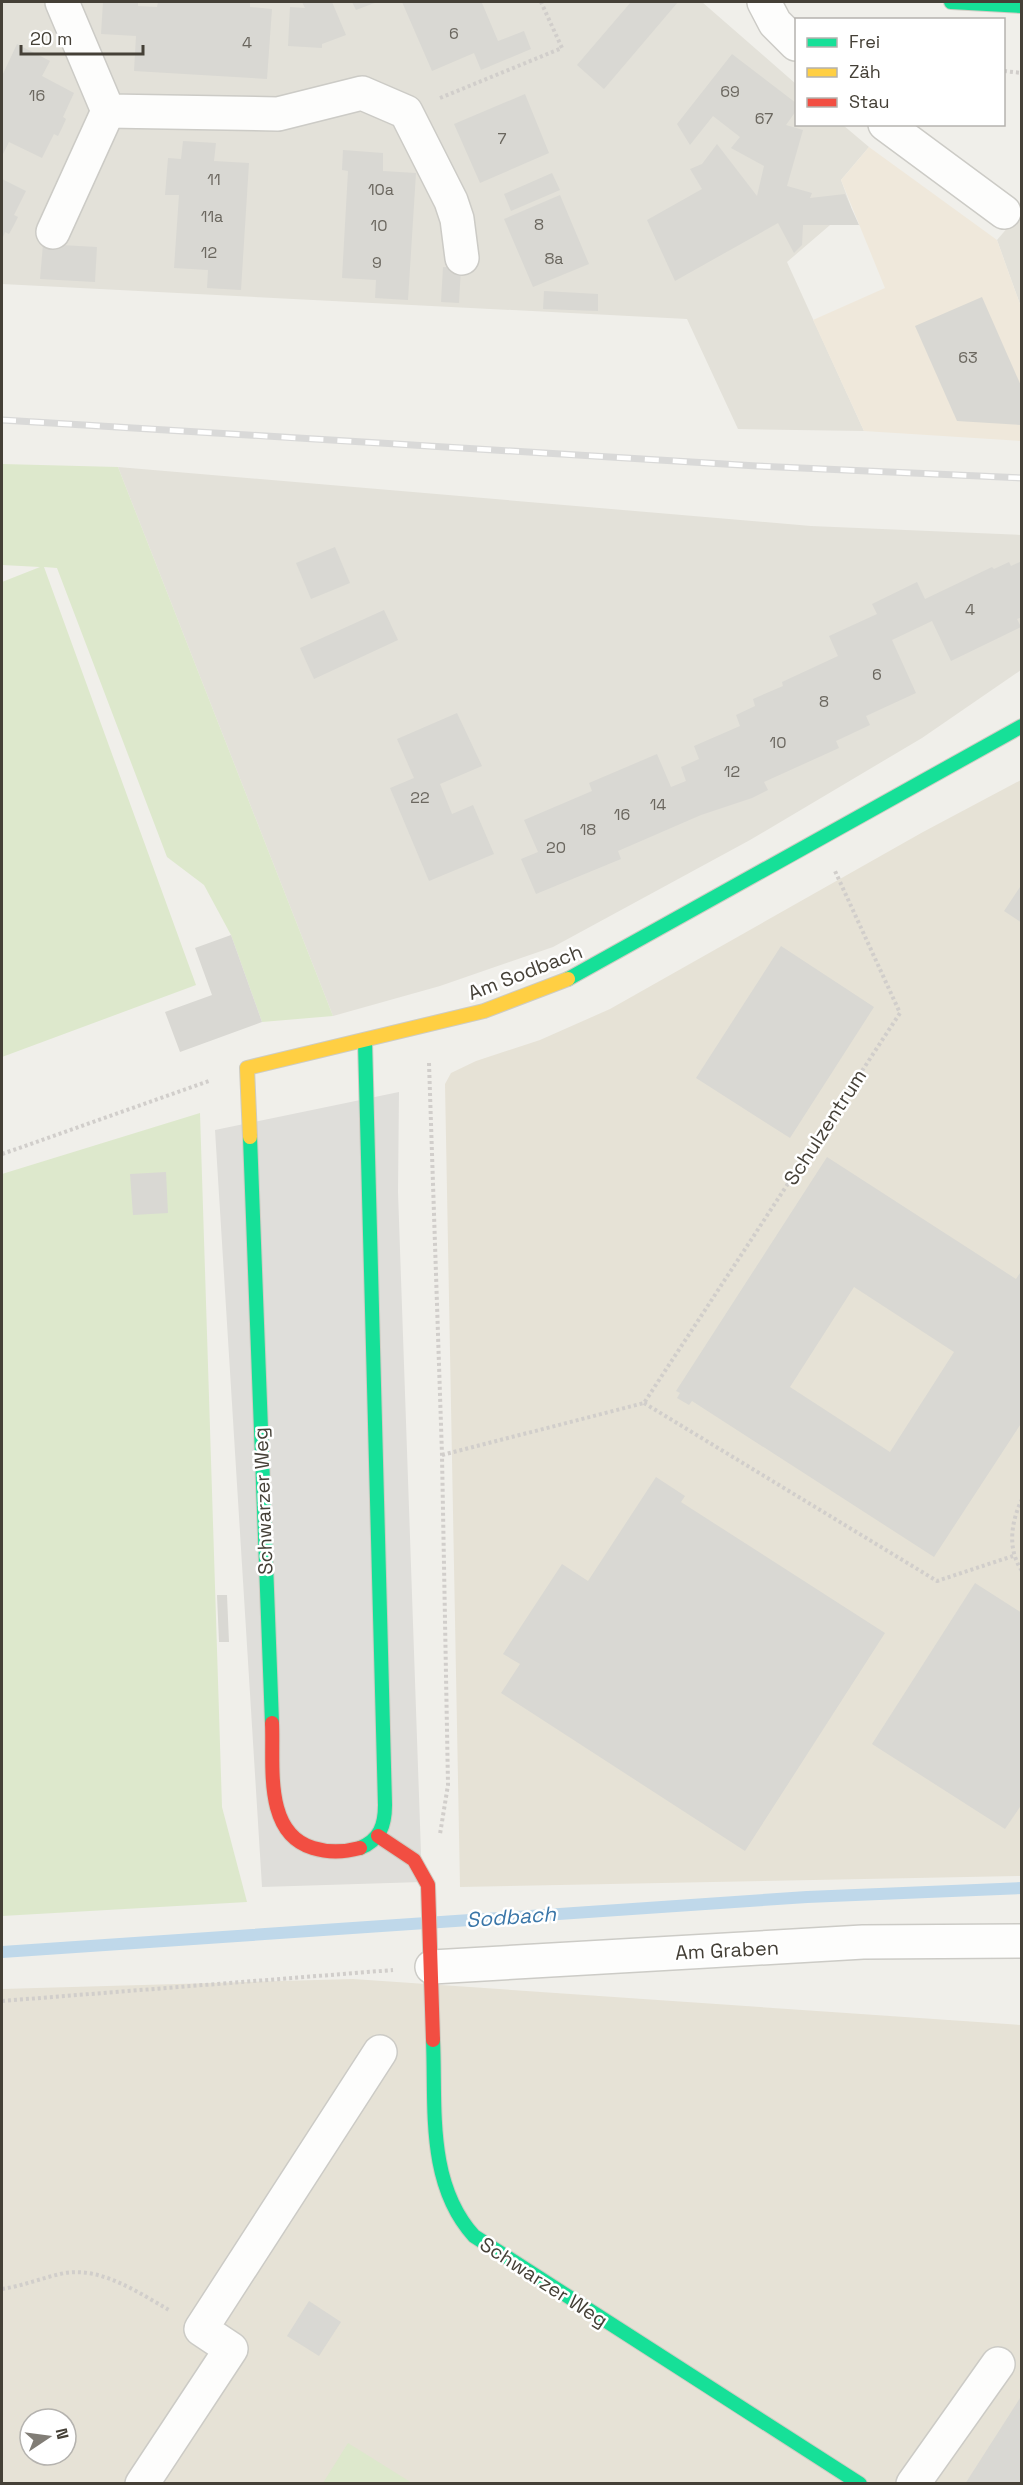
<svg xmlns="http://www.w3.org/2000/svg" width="1023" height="2485" font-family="'Space Grotesk',sans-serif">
<rect width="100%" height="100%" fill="#f0efea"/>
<!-- residential -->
<g fill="#e3e1d9">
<path d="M2,2H702L796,84V124L843,125L869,147L841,180L851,207L787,262L864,431L738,429L687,319L2,284Z"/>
<path d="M1021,212V307L997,240Z"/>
<path d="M118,467L811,526L1021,535V670L922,738L750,840L553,947L440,986L333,1016Z"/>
</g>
<!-- commercial -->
<path fill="#efe8db" d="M869,147L997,240L1021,307V441L864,431L813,320L885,288L841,180Z"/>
<!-- education -->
<g fill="#e6e2d6" fill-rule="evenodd">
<path d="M1021,780V1876L460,1887L445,1084L451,1073L476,1061L540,1040L610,1009L923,832Z"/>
<path d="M353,1979L1021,2025V2483H2V1989ZM30,2419H66V2455H30Z"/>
</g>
<!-- green -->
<g fill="#dde8cc">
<path d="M2,464L118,467L333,1016L262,1022L231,935L204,885L167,857L57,568L44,567L196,985L2,1057V582L40,567L2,565Z"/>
<path d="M200,1113L222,1807L247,1902L2,1916V1174Z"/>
<path d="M348,2443L412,2483H323Z"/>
</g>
<!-- parking -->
<path fill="#dfdeda" d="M399,1092L398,1192L422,1882L262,1887L215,1130Z"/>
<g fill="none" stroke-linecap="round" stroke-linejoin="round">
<!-- stream -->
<path stroke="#bfd8ea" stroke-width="12" d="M2,1952L807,1897L1022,1888"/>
</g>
<!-- building -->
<g fill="#d9d8d3" fill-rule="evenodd">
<path d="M103,2H138V6L157,7L158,2H250V7L272,9L267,79L134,71L136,36L101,34Z"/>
<path d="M302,2H332L346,35L322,44V48L288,46L290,7L305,8Z"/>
<path d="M352,2H377L356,10Z"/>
<path d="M402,2H485L482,3L498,41L524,31L531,49L481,70L474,53L432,71Z"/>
<path d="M631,2H678L604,89L577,65Z"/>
<path d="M17,44L50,61L42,76L74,93L63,117L66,119L62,128L58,136L54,134L42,158L9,142L2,156V76Z"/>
<path d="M732,54L796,103V111L786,125L803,130L787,186L812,193L810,198L845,194L859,225H803L802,245L794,253L778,223L675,281L647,220L702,189L690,169L702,164L717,144L757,196L764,166L731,148L740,137L713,116L690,145L677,124Z"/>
<path d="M525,94L549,153L480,183L454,124Z"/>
<path d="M183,141L216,143L214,161L249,163L241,290L207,288L208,270L174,268L179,195H165L168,158L181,159Z"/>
<path d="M343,150L383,153V171L416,173L408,300L375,298L376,280L342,278L348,171L342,170Z"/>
<path d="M552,173L560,190L511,211L504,194Z"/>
<path d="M2,179L26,191L14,215L18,217L14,225L9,234L5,232L2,240Z"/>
<path d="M560,195L589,264L533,287L504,219Z"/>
<path d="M43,244L97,247L95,282L40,279Z"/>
<path d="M443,267L461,268L459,303L441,302Z"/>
<path d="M544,291L598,294V311L543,309Z"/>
<path d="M982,297L1022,388V425L957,421L915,326Z"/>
<path d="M335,547L350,583L311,599L296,563Z"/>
<path d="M1022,561V617L1017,619L1021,627L951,661L932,621L892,640L916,693L866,716L870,725L836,741L839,748L764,782L768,790L752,798L701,815L618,851L621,859L536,894L521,859L538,852L524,820L592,791L589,783L657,754L671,787L686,781L681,767L699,759L694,746L740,726L736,715L755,706L753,699L783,686L782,682L838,656L829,636L877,614L872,604L917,582L925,599L992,567L994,569L1009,562L1011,566Z"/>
<path d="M384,610L398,640L314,679L300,648Z"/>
<path d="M457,713L482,766L440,784L452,814L473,805L494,854L429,881L390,788L414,778L397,739Z"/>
<path d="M1022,884V923L1004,911Z"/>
<path d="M231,935L262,1022L180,1052L165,1012L212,995L195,948Z"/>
<path d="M781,946L874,1007L790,1138L696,1078Z"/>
<path d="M827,1157L1016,1279L1022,1270V1422L934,1557L692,1401L689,1405L677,1398L680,1393L676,1391ZM854,1287L954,1352L890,1452L790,1387Z"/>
<path d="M166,1172L168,1213L133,1215L130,1174Z"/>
<path d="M656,1477L685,1496L681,1502L885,1633L745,1851L501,1693L520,1664L503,1654L562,1564L588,1581Z"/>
<path d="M975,1583L1022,1613V1804L1005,1829L872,1744Z"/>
<path d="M217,1595H227L229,1642H219Z"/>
<path d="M309,2301L341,2322L319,2356L287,2336Z"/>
<path d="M1022,2395V2484H965Z"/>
</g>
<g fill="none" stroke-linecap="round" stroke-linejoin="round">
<!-- street casing -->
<g stroke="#cccbc6" stroke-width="36">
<g id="street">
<path d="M62,2L108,111L278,114L362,93L406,112L451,201L457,219L462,258"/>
<path d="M764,2L775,23L796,44"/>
<path d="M885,124L1004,212"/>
<path d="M53,232L108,111"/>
<path d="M432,1967L863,1942L1022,1941"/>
<path d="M142,2484L231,2349L201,2329L380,2052"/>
<path d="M913,2484L998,2364"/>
</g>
</g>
<!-- fast casing -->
<g stroke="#ceccc2" stroke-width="16">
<g id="fast">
<path d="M951,2L1022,6"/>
<path d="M568,979L1022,726"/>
<path d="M250,1137L272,1723"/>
<path d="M360,1848C380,1840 385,1825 385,1805L365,1042"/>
<path d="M433,2040C436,2106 426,2183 474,2236L860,2484"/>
</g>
</g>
<!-- slow casing -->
<g stroke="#ceccc2" stroke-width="16">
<path id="slow" d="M250,1137L247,1068L484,1011L568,979"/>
</g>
<!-- jam casing -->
<g stroke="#ceccc2" stroke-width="16">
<g id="jam">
<path d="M272,1723C274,1764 263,1833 313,1848C329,1853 345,1852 360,1848"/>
<path d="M378,1836L414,1860L428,1885L433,2040"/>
</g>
</g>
<!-- path -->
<g stroke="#d1cecb" stroke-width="4" stroke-dasharray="3 3" stroke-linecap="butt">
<path d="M1004,71L1022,73"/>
<path d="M440,98L562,48L541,2"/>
<path d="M429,1063L442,1455L448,1785L440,1834"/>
<path d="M2,1154L209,1081"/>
<path d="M644,1403L937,1581L1013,1556"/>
<path d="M442,1455L644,1403L900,1013L835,871"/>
<path d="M1022,1499C1011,1522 1007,1549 1022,1571"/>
<path d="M2,2001L393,1970"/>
<path d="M2,2289C23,2286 44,2277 65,2273C102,2267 139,2293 169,2310"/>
</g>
<!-- street -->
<use href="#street" stroke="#fdfdfc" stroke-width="33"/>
<!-- fast -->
<use href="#fast" stroke="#16e098" stroke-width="14"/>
<!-- slow -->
<use href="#slow" stroke="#ffcf43" stroke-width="14"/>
<!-- jam -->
<use href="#jam" stroke="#f24e42" stroke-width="14"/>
<!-- rail casing -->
<g stroke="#d9d9d8" stroke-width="7">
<path id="rail" d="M2,420L757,466L1022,478"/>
</g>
<!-- rail -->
<use href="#rail" stroke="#fff" stroke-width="4.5" stroke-dasharray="14" stroke-linecap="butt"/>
</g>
<g text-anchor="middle" stroke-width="5" stroke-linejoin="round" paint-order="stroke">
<!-- number labels -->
<g font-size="16" fill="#6b675f">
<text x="454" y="39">6</text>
<text x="247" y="48">4</text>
<text x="730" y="97">69</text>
<text x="37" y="101">16</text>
<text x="764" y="124">67</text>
<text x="502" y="144">7</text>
<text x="214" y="185">11</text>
<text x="381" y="195">10a</text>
<text x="212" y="222">11a</text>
<text x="539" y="230">8</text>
<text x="379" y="231">10</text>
<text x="209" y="258">12</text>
<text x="554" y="264">8a</text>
<text x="377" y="268">9</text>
<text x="968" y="363">63</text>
<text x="970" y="615">4</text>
<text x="877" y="680">6</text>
<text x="824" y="707">8</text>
<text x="778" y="748">10</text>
<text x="732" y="777">12</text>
<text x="420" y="803">22</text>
<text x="658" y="810">14</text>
<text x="622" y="820">16</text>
<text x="588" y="835">18</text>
<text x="556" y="853">20</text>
</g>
<!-- street labels -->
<g font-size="20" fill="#454037" stroke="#fff">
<text transform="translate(525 972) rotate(-21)" y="7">Am Sodbach</text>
<text transform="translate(825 1127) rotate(-57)" y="7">Schulzentrum</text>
<text transform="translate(263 1501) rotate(-92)" y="7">Schwarzer Weg</text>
<text transform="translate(727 1950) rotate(-3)" y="7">Am Graben</text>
<text transform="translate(544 2282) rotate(33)" y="7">Schwarzer Weg</text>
</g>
<!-- water labels -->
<g font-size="21" font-style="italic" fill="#3a76a8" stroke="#fff">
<text transform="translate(511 1917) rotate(-4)" y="7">Sodbach</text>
</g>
</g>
<!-- border -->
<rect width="1023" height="2485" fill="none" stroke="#454037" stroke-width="6"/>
<!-- legend -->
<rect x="795" y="18" width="210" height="108" fill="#ffffff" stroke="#b5b3af" stroke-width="1.5"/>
<rect x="807" y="38" width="30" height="9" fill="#16e098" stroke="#b5b3af" stroke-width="1.5"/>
<text x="849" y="48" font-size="18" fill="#454037">Frei</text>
<rect x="807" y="68" width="30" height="9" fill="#ffcf43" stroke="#b5b3af" stroke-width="1.5"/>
<text x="849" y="78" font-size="18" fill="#454037">Zäh</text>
<rect x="807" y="98" width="30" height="9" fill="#f24e42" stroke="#b5b3af" stroke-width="1.5"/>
<text x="849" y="108" font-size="18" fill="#454037">Stau</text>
<!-- north arrow -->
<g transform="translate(48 2437) rotate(77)"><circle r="28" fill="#ffffff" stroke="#b5b3af" stroke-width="1.5"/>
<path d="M0-4.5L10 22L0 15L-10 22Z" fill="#817d76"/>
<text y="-9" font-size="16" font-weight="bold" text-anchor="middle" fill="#454037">N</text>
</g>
<!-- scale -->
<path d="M21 45v9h122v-9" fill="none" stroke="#454037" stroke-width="3"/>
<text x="30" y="45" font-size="18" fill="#454037" stroke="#ffffff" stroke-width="4.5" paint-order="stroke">20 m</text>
</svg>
